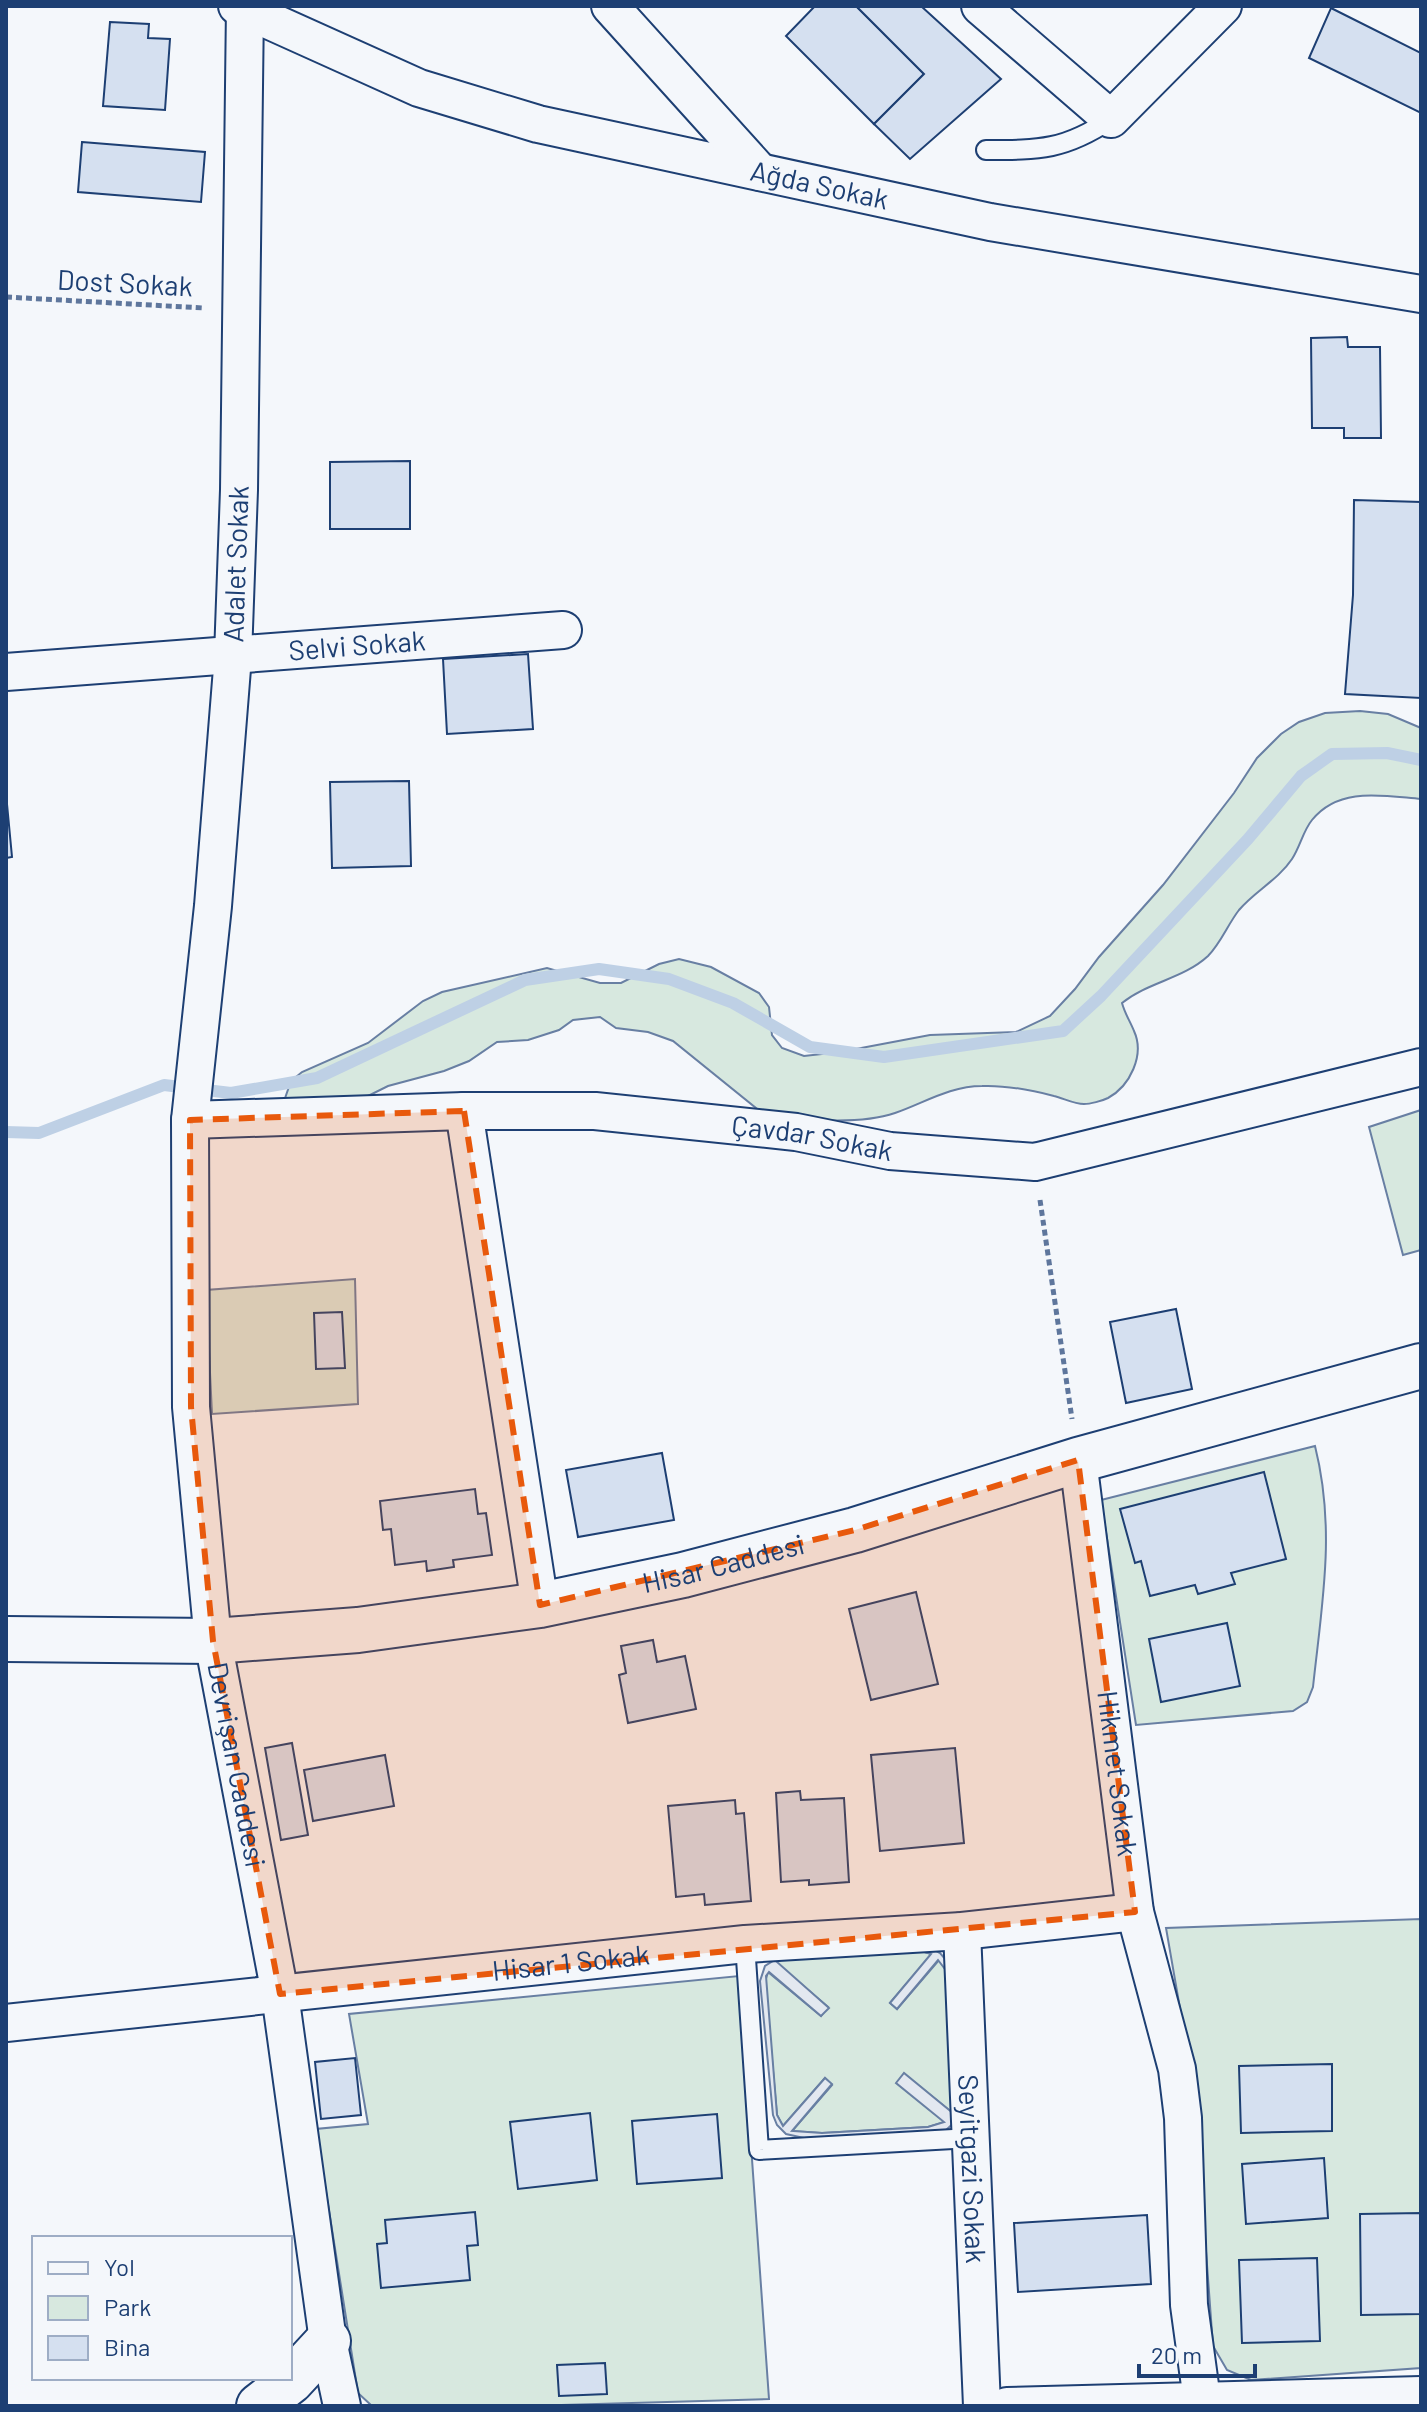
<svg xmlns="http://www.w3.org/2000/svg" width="1427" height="2412" font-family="Barlow,sans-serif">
<rect width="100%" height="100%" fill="#f4f7fb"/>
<!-- green -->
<g fill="#d7e8df" stroke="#687fa3" stroke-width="2">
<path d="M1360,711L1388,714L1421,728V799C1384,796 1339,786 1312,820C1303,831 1300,847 1292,859C1278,880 1255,891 1239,910C1228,924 1221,943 1208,956C1183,979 1148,982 1122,1003C1125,1014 1130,1021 1134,1031C1145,1055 1130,1086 1108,1098C1102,1101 1090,1104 1084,1104C1074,1104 1063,1098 1054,1096C1031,1090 1006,1085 982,1086C950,1086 924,1103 895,1113C860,1125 797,1121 761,1112L673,1041L648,1032L616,1028L600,1017L573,1020L559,1030L528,1040L497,1042L469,1061L444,1071L388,1086L358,1101L283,1104L291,1081L302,1072L368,1043L423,1001L442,992L547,968L600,983H621L659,964L679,959L711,967L759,993L769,1007L772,1035L782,1048L804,1056L840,1052L930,1035L1016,1032L1050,1016L1075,989L1099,957L1163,885L1234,793L1257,758L1281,734L1299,722L1325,713Z"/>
<path d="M1421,1110V1250L1403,1255L1369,1127Z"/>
<path d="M355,1279L358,1404L212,1414L206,1290Z"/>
<path d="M1315,1446C1336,1530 1322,1603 1313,1687L1307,1702L1293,1711L1136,1725L1101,1500Z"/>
<path d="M1421,1919V2368L1251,2380L1227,2370L1213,2346L1194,2089L1166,1928Z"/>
<path d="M921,1951L932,1954L890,2003L897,2009L939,1960L948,1973L954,2114L904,2074L897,2083L945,2122L928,2127L822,2133L792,2131L832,2085L825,2078L783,2126L777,2115L765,1982L768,1972L821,2016L828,2007L776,1963L781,1959Z"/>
<path d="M739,1976L769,2399L526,2406H372L358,2393L316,2129L368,2124L349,2014Z"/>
</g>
<!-- parking -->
<path fill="#e3e8f0" stroke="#687fa3" stroke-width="2" fill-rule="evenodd" d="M902,1943L929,1947L940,1953L953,1968L956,1991L961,2105L958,2119L946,2130L935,2133L804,2138L786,2134L777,2125L773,2115L760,1981L765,1966L789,1951ZM887,1949L921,1951L931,1954L890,2003L897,2009L938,1960L948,1973L955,2083L954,2114L904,2073L896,2083L944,2122L928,2127L822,2133L792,2131L832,2084L825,2078L783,2126L777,2115L766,1976L769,1972L821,2016L829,2008L777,1962L788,1956Z"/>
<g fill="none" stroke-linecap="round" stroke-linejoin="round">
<!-- stream -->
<path stroke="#bed0e5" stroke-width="12" d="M6,1132L39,1133L164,1085L231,1093L317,1078L525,980L599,969L669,979L733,1003L810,1047L884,1057L1063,1031L1101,996L1248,839L1301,776L1332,754L1387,753L1421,760"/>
</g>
<!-- building -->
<g fill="#d5e0f0" stroke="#1d3f73" stroke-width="2">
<path d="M815,6H856L924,74L874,124L786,36Z"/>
<path d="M856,6H921L1001,79L910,159L874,124L924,74Z"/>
<path d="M1331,8L1421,53V113L1309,58Z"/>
<path d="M110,22L149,24L148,38L170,39L165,110L103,106Z"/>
<path d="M82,142L205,152L201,202L78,192Z"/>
<path d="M1347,337L1348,347H1380L1381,438H1344V428H1312L1311,338Z"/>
<path d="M410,461V529H330V462Z"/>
<path d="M1354,500L1421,502V698L1345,694L1353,595Z"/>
<path d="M528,654L533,729L447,734L443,659Z"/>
<path d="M409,781L411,866L332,868L330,782Z"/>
<path d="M7,804L12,857L6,858V805Z"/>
<path d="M1176,1309L1192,1389L1126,1403L1110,1322Z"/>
<path d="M342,1312L345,1368L316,1369L314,1313Z"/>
<path d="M662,1453L674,1520L578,1537L566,1470Z"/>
<path d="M1264,1472L1286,1559L1231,1573L1235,1584L1198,1594L1195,1585L1150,1596L1141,1561L1135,1563L1120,1509Z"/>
<path d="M475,1489L478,1514L486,1513L492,1555L453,1560L454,1567L427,1571L426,1561L395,1565L391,1529L383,1530L380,1501Z"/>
<path d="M916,1592L938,1684L871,1700L849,1609Z"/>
<path d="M1227,1623L1240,1686L1161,1702L1149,1639Z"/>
<path d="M653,1640L657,1662L685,1656L696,1709L628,1723L619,1675L626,1673L621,1646Z"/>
<path d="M292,1743L308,1835L281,1840L265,1748Z"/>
<path d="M955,1748L964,1843L880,1851L871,1755Z"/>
<path d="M385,1755L394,1806L313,1821L304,1770Z"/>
<path d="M800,1791L801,1800L844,1798L849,1882L809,1885V1880L781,1882L776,1793Z"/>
<path d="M735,1800L736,1814L744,1813L751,1901L705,1905L704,1894L676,1897L668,1806Z"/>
<path d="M355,2058L361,2115L321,2119L315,2062Z"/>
<path d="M1332,2064V2131L1241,2133L1239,2066Z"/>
<path d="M590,2113L597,2180L518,2189L510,2122Z"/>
<path d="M717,2114L722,2178L637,2184L632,2121Z"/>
<path d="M1324,2158L1328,2218L1246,2224L1242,2164Z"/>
<path d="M475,2212L478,2245L467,2246L470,2280L381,2288L377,2244L387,2243L385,2220Z"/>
<path d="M1421,2213V2314L1361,2315L1360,2214Z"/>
<path d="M1147,2215L1151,2284L1018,2292L1014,2223Z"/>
<path d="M1317,2258L1320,2341L1242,2343L1239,2260Z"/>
<path d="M605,2363L607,2394L559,2396L557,2365Z"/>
</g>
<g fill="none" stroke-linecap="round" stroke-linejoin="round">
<!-- lane casing -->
<g stroke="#1d3f73" stroke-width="22">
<g id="lane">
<path d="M986,150C1040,150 1065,150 1111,119"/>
<path d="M745,1944L759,2150L971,2138"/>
</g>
</g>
<!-- street casing -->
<g stroke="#1d3f73" stroke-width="40">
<g id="street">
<path id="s1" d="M237,6L419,88L538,124L990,222L1421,294"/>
<path id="s2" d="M245,6L239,490L233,656L213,906L190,1120L191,1407L213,1641L280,1994L328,2341L342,2406"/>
<path d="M610,6L760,172"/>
<path d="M980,6L1111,119L1223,6"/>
<path id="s3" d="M6,672L563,630"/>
<path d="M464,1111L540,1605"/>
<path id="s4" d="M190,1120L464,1111H595L796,1132L890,1151L1035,1162L1421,1067"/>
<path id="s5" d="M1078,1460L1135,1912L1177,2069L1183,2118L1189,2305L1202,2400"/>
<path id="s6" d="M962,1931L982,2406"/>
<path id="s7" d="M6,2023L745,1944L962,1931L1135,1912"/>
<path d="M1007,2406L1421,2395"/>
</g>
</g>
<!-- secondary casing -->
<g stroke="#1d3f73" stroke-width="48">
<g id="secondary">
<path id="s8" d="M6,1639L213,1641L358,1630L540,1605L683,1575L855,1530L1078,1460L1421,1366"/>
<path d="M259,2406L291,2381L328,2341"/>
</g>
</g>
<!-- path -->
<g stroke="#5e769c" stroke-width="5" stroke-dasharray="6 4" stroke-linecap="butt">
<path d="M6,297L204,308"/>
<path d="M1040,1200L1072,1419"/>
</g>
<!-- lane -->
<use href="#lane" stroke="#f4f7fb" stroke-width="18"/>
<!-- street -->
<use href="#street" stroke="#f4f7fb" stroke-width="36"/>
<!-- secondary -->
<use href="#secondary" stroke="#f4f7fb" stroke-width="44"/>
</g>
<!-- marked area -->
<path fill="#e8590c" fill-opacity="0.2" stroke="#e8590c" stroke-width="6" stroke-dasharray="16 10" stroke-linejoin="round" d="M464,1111L540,1605L855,1530L1078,1460L1135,1912L280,1994L213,1641L191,1407L190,1120Z"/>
<g text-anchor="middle" stroke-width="6" stroke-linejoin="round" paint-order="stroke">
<!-- street labels -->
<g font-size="28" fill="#1d3f73" stroke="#f4f7fb">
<text dy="10" stroke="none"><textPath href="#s1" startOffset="612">Ağda Sokak</textPath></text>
<text transform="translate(125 283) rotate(3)" y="10">Dost Sokak</text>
<text transform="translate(236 564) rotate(-88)" y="10">Adalet Sokak</text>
<text dy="10" stroke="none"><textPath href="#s3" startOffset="352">Selvi Sokak</textPath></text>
<text dy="10" stroke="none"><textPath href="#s4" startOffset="624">Çavdar Sokak</textPath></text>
<text dy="10" stroke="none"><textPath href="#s8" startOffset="724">Hisar Caddesi</textPath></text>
<text dy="10" stroke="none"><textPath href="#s2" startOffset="1764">Devrişan Caddesi</textPath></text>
<text dy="10" stroke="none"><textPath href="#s5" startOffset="316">Hikmet Sokak</textPath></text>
<text dy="10" stroke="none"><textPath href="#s7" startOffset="568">Hisar 1 Sokak</textPath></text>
<text dy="10" stroke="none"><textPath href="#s6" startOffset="238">Seyitgazi Sokak</textPath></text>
</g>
</g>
<!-- border -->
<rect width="1427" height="2412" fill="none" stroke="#1d3f73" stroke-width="16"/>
<!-- legend -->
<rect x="32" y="2236" width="260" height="144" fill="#f4f7fb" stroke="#9eadc5" stroke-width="2"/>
<rect x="48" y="2262" width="40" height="12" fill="#f4f7fb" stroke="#9eadc5" stroke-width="2"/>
<text x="104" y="2276" font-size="24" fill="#1d3f73">Yol</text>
<rect x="48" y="2296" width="40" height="24" fill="#d7e8df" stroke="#9eadc5" stroke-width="2"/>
<text x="104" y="2316" font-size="24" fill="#1d3f73">Park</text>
<rect x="48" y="2336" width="40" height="24" fill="#d5e0f0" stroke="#9eadc5" stroke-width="2"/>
<text x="104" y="2356" font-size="24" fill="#1d3f73">Bina</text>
<!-- scale -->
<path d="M1139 2364v12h116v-12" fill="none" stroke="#1d3f73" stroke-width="4"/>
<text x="1151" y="2364" font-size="24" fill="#1d3f73" stroke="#f4f7fb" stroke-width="6" paint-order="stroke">20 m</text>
</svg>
